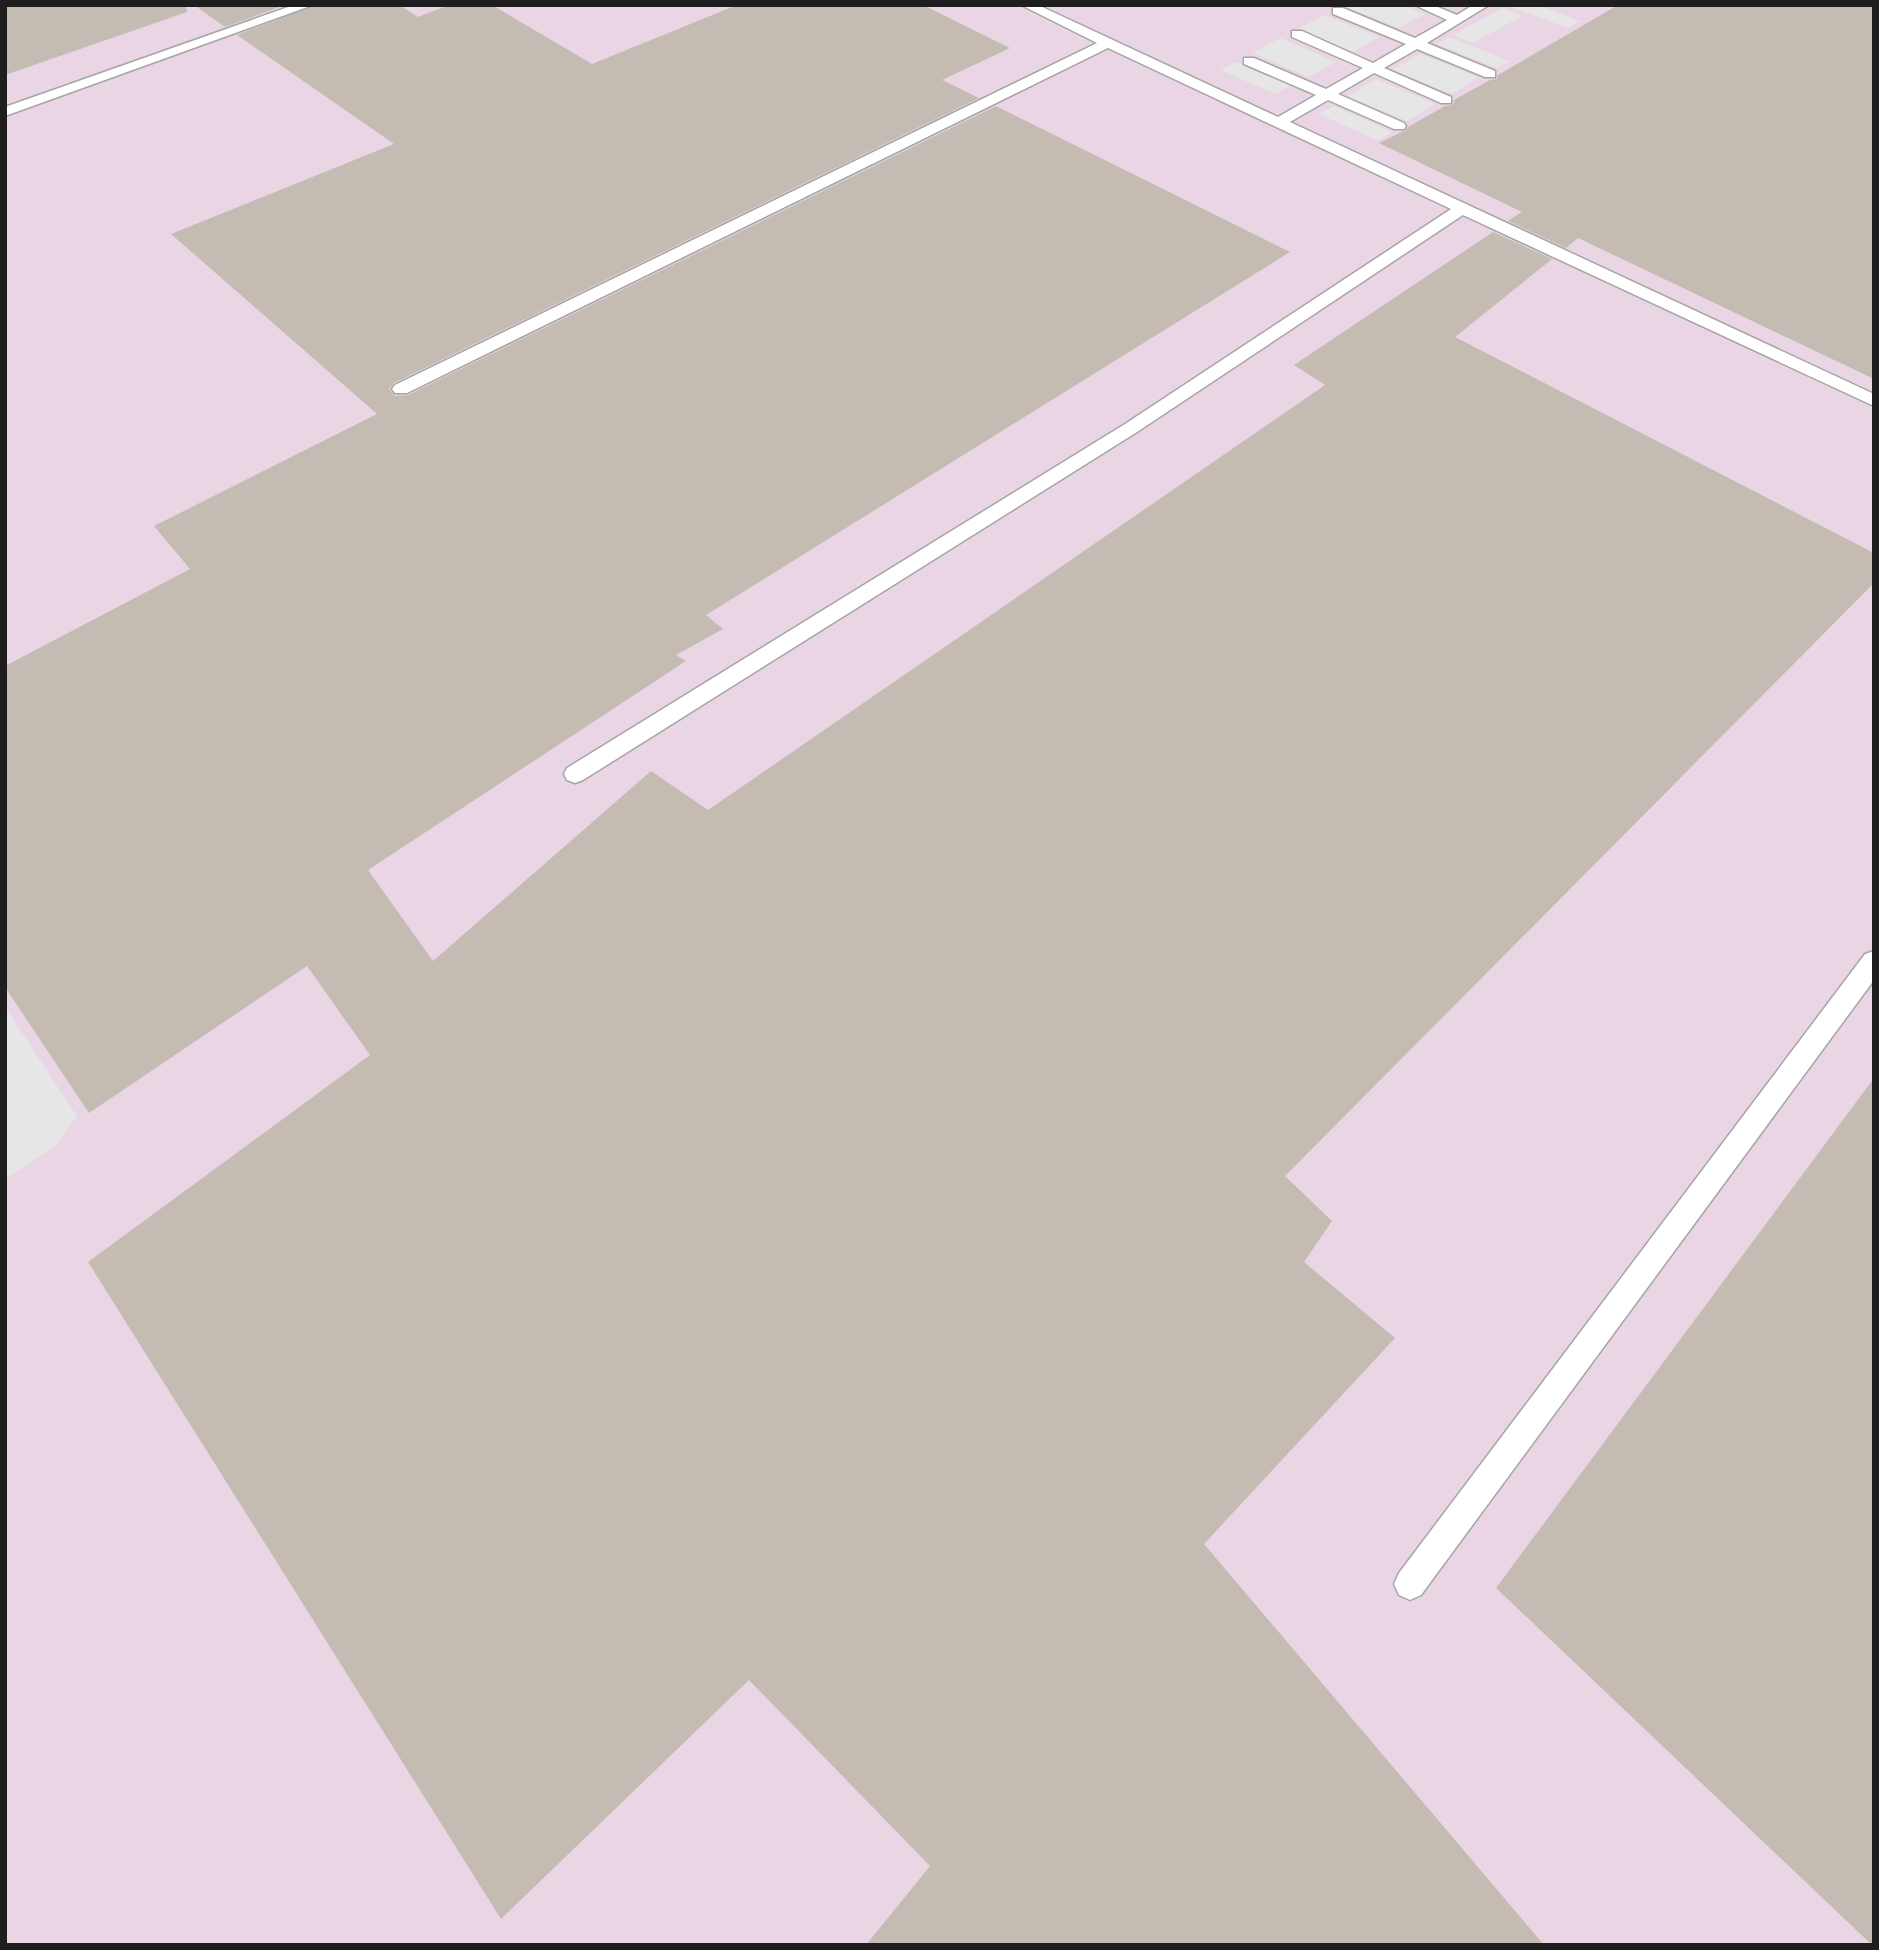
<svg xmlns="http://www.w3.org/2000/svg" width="1879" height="1950" font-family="'PT Sans Narrow',sans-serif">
<rect width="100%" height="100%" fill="#f0ede4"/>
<!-- industrial -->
<rect fill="#ead5e4" x="5" y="5" width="1869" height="1940"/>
<!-- parking -->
<g fill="#e6e6e6">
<path d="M1403,5L1425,14L1399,28L1344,6Z"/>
<path d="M1538,5L1580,21L1568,28L1508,6Z"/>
<path d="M1502,8L1522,16L1473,43L1453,35Z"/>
<path d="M1324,15L1379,37L1353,52L1298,29Z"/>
<path d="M1450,37L1509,61L1497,68L1437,44Z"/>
<path d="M1280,38L1336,62L1308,77L1253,53Z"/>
<path d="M1420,54L1478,77L1452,94L1393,70Z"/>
<path d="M1236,62L1290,86L1275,94L1221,70Z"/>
<path d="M1376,79L1435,104L1407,121L1348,96Z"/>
<path d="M1334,106L1392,132L1378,141L1319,114Z"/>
<path d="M5,1007L77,1116L56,1146L5,1179Z"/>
</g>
<!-- building -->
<g fill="#c4bcb3">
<path d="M5,5H186L187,12L5,75Z"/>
<path d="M194,5H285L225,27Z"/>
<path d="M315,5H399L418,17L449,5H492L592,64L737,5H923L1010,48L942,80L979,98L394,383L389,389L395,396L408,395L996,106L1290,252L706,615L723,629L676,655L686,661L368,870L433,961L651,771L708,810L1325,385L1294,365L1493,232L1552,259L1455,337L1874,553V583L1285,1176L1332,1221L1304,1262L1395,1338L1204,1544L1544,1945H866L930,1866L749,1680L501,1919L88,1262L370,1055L307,966L89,1113L5,987V666L190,569L154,526L377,414L171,234L394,144L237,35Z"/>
<path d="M1618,5H1874V379L1578,238L1566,248L1508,221L1522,212L1379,143L1406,130L1408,127L1445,106L1453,105L1454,100L1490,80L1497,79L1498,75Z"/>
<path d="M1874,1078V1945H1872L1496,1588Z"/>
</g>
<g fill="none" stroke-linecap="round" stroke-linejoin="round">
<!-- lane casing -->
<g stroke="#a5a5a5" stroke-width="3">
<g id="lane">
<path d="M294,5H313L5,116V107Z"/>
<path d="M1021,5H1038L1278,117L1316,95L1244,64V58H1254L1326,89L1363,68L1292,37V31H1302L1373,63L1406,44L1333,14V8H1343L1415,38L1447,20L1415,5H1433L1457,15L1473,5H1489L1427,43L1495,71V77H1485L1417,49L1384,68L1451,97V103H1441L1374,73L1338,94L1404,123L1406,126L1404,129H1394L1328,100L1290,122L1874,394V406L1463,215L1137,432L583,780L575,783L567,780L564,774L567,768L1125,424L1451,209L1108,48L407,393H395L392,389L395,385L1097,43Z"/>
<path d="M1874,951V980L1421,1595L1410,1600L1399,1595L1394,1584L1399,1573L1865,954Z"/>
</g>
</g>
<!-- lane -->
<use href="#lane" fill="#fff" fill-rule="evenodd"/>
</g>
<!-- border -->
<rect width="1879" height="1950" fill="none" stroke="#1e1e1e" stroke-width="14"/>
</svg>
